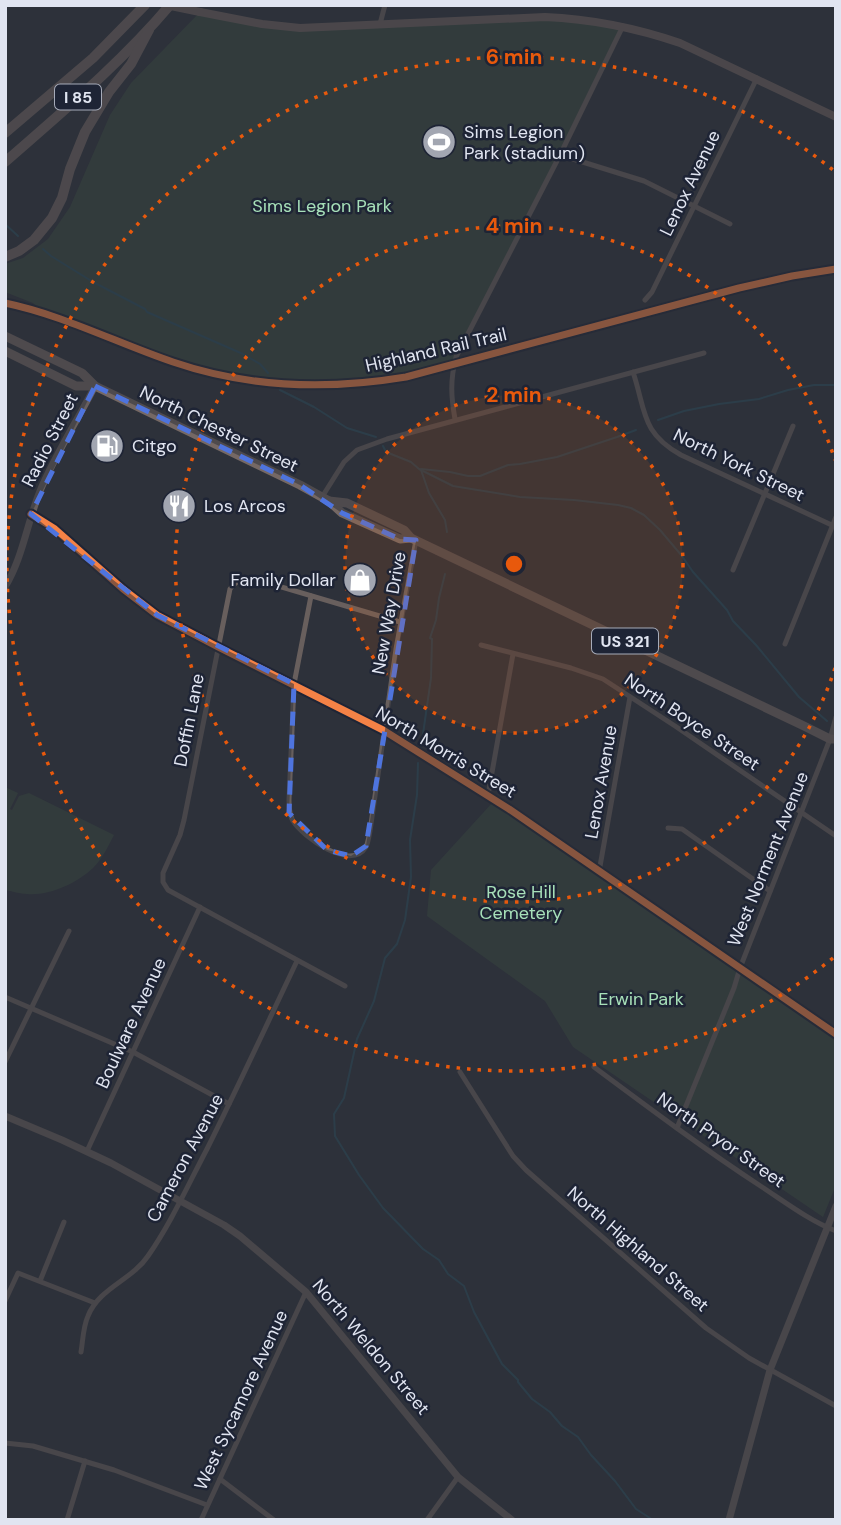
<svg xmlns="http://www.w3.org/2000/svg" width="841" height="1525" font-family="'DM Sans',sans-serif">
<rect width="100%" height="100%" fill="#2d313a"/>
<!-- green -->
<g fill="#38483f">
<path d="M200,12L300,28L545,17L623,26L454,365C373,385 299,394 216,374C158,361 101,335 45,314L33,303L5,292V264L23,258L48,239L70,207L110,115L131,83Z"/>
<path d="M5,787L18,793L10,809L12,810L19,796L29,793L114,835C108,846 103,858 93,868C77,883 50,896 27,894C20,894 12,891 5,890Z"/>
<path d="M493,802L836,1041V1185L823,1217L573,1047L545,1001L427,916L431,870Z"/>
</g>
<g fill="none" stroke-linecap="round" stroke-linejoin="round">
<!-- stream -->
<g stroke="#2a4d5b" stroke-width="2">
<path d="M5,224L18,236"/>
<path d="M43,249L51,256L93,282L145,309L147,312L243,354L260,364L268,373"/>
<path d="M280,390L314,407L347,428L376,437"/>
<path d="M658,420L684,411L719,404L759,399L788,390L814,385H836"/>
<path d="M383,446L386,452L411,462L419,469L453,486L520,497L574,500L618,505L631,508L644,515L660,530L682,556L693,572L727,610L733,621L756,645L799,697L827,721"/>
<path d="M421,469L450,472L468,476H480L508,465L520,464L557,457L617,437L636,430"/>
<path d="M421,470L429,493L445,520L447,532"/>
<path d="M422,741L431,678L432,639L430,638L436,620L439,598L445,574"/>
<path d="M418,763L417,795L410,840L411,877L405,920L397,944L385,958L374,1001L357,1039L344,1098L334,1114L335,1136L359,1175L383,1208L423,1249L439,1260L448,1274L464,1286L474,1312L502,1364L518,1380V1382L532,1399L550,1412L562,1426L578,1437L591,1455L615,1481L636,1509L653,1520"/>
</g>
<!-- minor -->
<g stroke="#685f5d" stroke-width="5">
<path d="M380,24L385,5"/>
<path d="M560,155L644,181L730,224"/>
<path d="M645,300L652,292L757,78"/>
<path d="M633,372C646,411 641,433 681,455L836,527"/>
<path d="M455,419C451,396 450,381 456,357L560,155L623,26"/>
<path d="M322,497L344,462L357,450L387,439L704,353"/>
<path d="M31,514L55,529L123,589L157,615L218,647L383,730L509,809L836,1034"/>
<path d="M733,570L793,426"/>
<path d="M311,596L294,684L289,800C289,807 289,815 293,821C303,837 351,872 366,847C368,843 369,836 370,831L396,649L416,540"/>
<path d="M785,644L836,517"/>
<path d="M481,645L571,668L603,679L675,726L836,836"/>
<path d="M488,795L513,654"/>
<path d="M668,828L682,829L770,891"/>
<path d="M599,872L630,697"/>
<path d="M345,986L168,890L163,882V873L180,835L184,820L230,589C237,580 243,578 254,579L400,622"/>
<path d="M5,997L133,1052L229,1104"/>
<path d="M5,1062L69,931"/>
<path d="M594,1067C649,1108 704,1149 762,1187C785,1202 810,1221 836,1231"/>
<path d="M460,1072L513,1156L526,1170L706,1328L749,1358L836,1406"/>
<path d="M677,1128L734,988L740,968L823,757L830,739L836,717"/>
<path d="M87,1151L200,907"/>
<path d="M40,1281L64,1222"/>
<path d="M5,1301L18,1273L95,1303"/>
<path d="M81,1352C83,1340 83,1327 88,1316C99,1288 132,1280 148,1256C171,1223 188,1185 207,1149C238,1087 267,1024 297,961"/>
<path d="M5,1443L33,1446L114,1470L207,1505"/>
<path d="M220,1479L274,1520"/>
<path d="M67,1520L85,1461"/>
<path d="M201,1520L306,1292"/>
<path d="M427,1520L458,1477"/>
</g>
<!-- tertiary -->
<g stroke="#685f5d" stroke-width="7">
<path d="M5,587C23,557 27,523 40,491C55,455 77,421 95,386"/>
<path d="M5,1116L62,1140L111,1163L224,1225L240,1236L306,1292L458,1477L512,1520"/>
<path d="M729,1520L770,1370L836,1206"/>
</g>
<!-- secondary -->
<path stroke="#6d615e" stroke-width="8" d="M200,12L262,24L300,28L545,17C592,19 636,28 680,43L836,117"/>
<!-- primary -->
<g stroke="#756864" stroke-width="9">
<path d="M5,336L82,373L95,386L300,485L329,501L342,513L400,539L411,538"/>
<path d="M5,351L76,386H95"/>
<path d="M329,501L347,503L404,530L411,538L804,726L830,739H836"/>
</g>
<!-- motorway -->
<g stroke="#716562" stroke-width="10">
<path d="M5,133L93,58L145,5"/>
<path d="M5,162C62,112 121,63 170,5"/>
<path d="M5,257L19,251L34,240L52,218L62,198L70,169L85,132L109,92L131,64L149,30"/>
</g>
<!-- secondary-bridge -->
<path stroke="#6d615e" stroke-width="8" d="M166,5L200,12"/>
<!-- cycleway casing -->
<g stroke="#1e2435" stroke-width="11">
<g id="cycleway">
<path d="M5,303C63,315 117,343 173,362C249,388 328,390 406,377L739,288L792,276L836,269"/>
<path d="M31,514L55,529L123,589L157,615L218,647L383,730L509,809L836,1034"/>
</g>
</g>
<!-- cycleway -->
<use href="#cycleway" stroke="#f48246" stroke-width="7"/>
</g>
<!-- marked area -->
<path d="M0 0H841V1525H0ZM95,386L300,485L342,513L400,539L416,540L366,846L351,856L327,850L289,813L294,684L157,615L31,514Z" fill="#2d313a" fill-opacity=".55" fill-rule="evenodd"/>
<path fill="none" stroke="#4e74de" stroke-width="5" stroke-dasharray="14 9" stroke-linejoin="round" d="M95,386L300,485L342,513L400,539L416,540L366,846L351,856L327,850L289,813L294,684L157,615L31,514Z"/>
<!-- distance rings -->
<circle cx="514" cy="564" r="169" fill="#e8590c" fill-opacity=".12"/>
<g fill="none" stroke="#e8590c" stroke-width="3.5" stroke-dasharray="3.5 7">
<circle cx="514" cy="564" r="169"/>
<path d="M835 668A338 338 0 1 1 835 460"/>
<path d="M833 958A507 507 0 1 1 833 170"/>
</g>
<!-- icons -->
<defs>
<g id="stadium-disc" transform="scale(1.75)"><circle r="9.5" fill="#a2a6b1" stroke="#1e2435"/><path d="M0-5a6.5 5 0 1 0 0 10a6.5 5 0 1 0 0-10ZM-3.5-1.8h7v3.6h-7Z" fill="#fff"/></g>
<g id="fuel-disc" transform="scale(1.75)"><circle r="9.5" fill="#a2a6b1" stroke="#1e2435"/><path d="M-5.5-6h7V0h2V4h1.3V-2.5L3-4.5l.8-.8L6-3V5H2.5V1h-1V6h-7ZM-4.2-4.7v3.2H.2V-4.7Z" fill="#fff"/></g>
<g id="restaurant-disc" transform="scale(1.75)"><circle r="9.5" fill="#a2a6b1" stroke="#1e2435"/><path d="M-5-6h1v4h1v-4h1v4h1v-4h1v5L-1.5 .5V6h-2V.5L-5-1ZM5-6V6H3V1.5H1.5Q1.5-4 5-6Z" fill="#fff"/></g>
<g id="shop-disc" transform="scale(1.75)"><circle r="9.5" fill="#a2a6b1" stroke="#1e2435"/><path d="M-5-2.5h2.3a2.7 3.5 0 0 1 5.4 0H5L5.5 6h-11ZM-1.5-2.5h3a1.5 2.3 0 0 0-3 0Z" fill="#fff"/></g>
</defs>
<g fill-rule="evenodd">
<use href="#stadium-disc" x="439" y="142"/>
<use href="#fuel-disc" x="107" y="446"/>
<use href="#restaurant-disc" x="179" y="506"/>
<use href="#shop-disc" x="360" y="580"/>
</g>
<g text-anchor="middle" stroke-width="5" stroke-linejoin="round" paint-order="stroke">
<!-- shield labels -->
<g fill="#1e2435" stroke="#a6abb9" stroke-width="2">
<rect x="55" y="84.5" width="46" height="25" rx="5"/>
<rect x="592" y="628.5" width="66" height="25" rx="5"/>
</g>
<g font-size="16" font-weight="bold" fill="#e1e5f1">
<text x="78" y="103">I 85</text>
<text x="625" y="647">US 321</text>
</g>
<!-- poi labels -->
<g font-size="18" fill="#e1e5f1" stroke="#1e2435" text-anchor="start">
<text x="464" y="138">Sims Legion<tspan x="464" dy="21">Park (stadium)</tspan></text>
<text x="132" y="452">Citgo</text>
<text x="204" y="512">Los Arcos</text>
<text x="336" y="586" text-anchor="end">Family Dollar</text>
</g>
<!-- street labels -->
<g font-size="18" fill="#e1e5f1" stroke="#1e2435">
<text transform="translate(690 183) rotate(-64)" y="6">Lenox Avenue</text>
<text transform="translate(436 350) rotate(-13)" y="6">Highland Rail Trail</text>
<text transform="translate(219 429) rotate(26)" y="6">North Chester Street</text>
<text transform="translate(50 440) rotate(-63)" y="6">Radio Street</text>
<text transform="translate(739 465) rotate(26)" y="6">North York Street</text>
<text transform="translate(389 613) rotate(-80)" y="6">New Way Drive</text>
<text transform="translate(189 720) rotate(-79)" y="6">Doffin Lane</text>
<text transform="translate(692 722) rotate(34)" y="6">North Boyce Street</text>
<text transform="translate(446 752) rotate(31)" y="6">North Morris Street</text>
<text transform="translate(601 782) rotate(-80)" y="6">Lenox Avenue</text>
<text transform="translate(768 859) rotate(-68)" y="6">West Norment Avenue</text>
<text transform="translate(131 1023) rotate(-65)" y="6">Boulware Avenue</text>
<text transform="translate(721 1140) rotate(35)" y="6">North Pryor Street</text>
<text transform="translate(185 1158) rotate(-62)" y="6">Cameron Avenue</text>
<text transform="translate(638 1249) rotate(41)" y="6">North Highland Street</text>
<text transform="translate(371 1347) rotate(50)" y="6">North Weldon Street</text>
<text transform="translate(241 1400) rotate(-65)" y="6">West Sycamore Avenue</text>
</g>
<!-- park labels -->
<g font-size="18" fill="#a7e0b9" stroke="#1e2435">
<text x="322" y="212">Sims Legion Park</text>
<text x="521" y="898">Rose Hill<tspan x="521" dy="21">Cemetery</tspan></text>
<text x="641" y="1005">Erwin Park</text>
</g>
</g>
<circle cx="514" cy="564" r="10" fill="#e8590c" stroke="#1e2435" stroke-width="3.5"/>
<g font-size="21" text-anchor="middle" font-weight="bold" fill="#e8590c" stroke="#1e2435" stroke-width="5" stroke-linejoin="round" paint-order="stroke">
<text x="514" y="64">6 min</text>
<text x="514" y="233">4 min</text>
<text x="514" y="402">2 min</text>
</g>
<!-- border -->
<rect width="841" height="1525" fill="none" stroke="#e1e5f1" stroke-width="14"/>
</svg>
